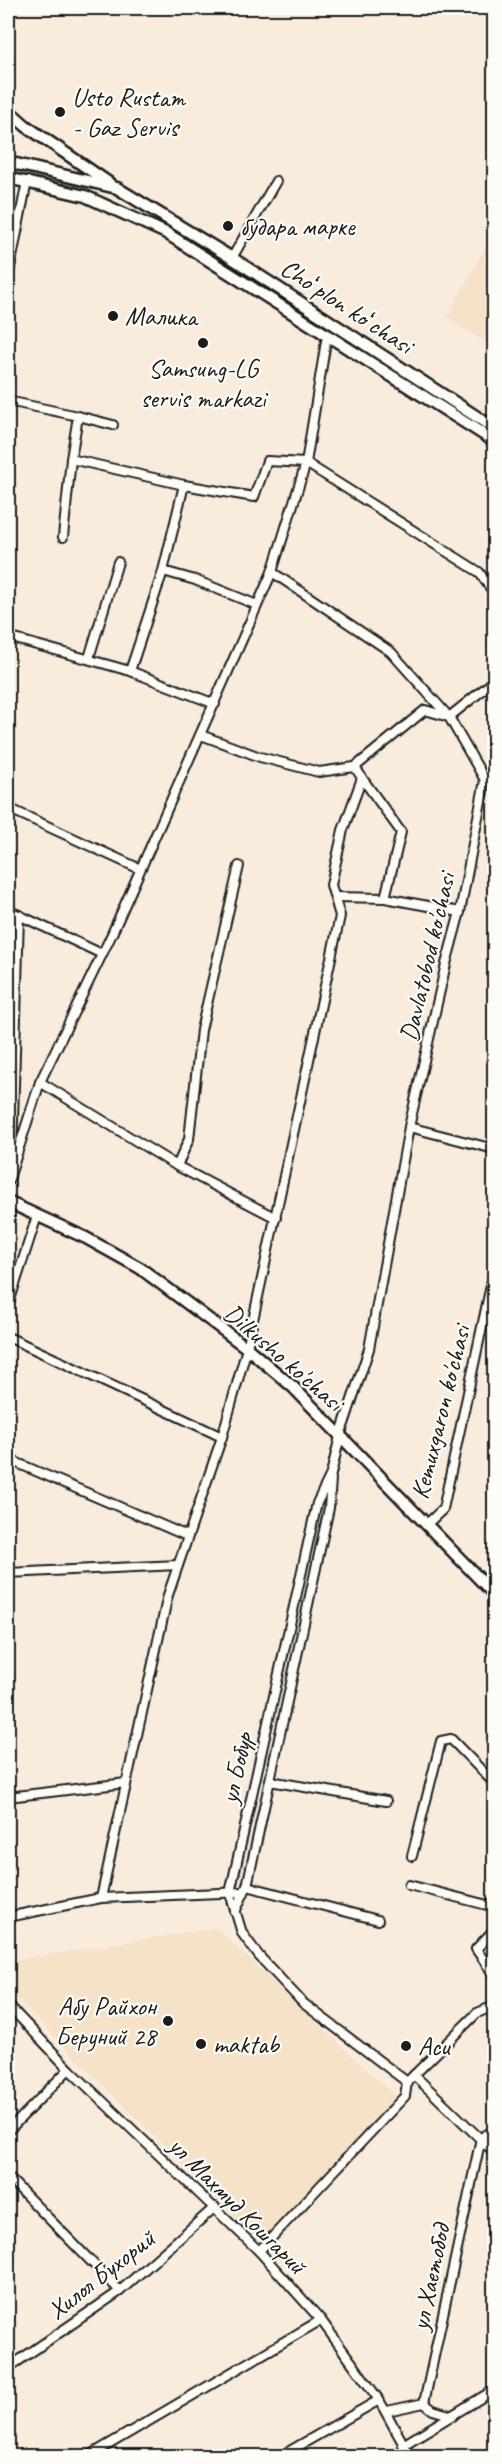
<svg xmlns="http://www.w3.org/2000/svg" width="502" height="2464" font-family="Caveat,sans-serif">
<rect width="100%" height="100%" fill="#f9ecdc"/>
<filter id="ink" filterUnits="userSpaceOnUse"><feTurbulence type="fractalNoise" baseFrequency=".0167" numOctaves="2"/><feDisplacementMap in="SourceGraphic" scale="12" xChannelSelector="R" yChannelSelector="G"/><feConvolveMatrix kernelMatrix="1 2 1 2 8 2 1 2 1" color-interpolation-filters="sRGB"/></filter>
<g filter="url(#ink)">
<!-- built -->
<g fill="#f6e1c9">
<path d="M494,231V347L447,318Z"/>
<path d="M216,1928L398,2099L259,2241L8,1990V1961Z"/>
</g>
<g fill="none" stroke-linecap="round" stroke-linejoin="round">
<!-- street casing -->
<g stroke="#1c1c1c" stroke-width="12">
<g id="street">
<path d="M232,258L276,181"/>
<path d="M8,278L27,181"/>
<path d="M8,401L78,416L71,459L184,485L254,497L267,461L306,463L479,572L494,593"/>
<path d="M78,416L113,425"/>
<path d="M63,537L71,459"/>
<path d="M163,571L195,580L257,605"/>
<path d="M272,572L391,652L449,717L485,780L460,912L446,964L409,1127L369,1349L340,1436L331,1474L317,1503L230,1893L242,1933L259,1956L303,2003L407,2082"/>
<path d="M8,637L130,671L215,704"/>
<path d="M89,658L118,562"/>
<path d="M130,671L163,571L184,485"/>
<path d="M201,735L260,757L319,772L355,767L425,710L449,717L494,681"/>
<path d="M362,778L401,832L385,898"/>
<path d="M8,808L140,869"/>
<path d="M335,897L385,898L460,912"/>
<path d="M8,910L102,954"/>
<path d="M40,1082L177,1166L276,1218"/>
<path d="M409,1127L494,1149"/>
<path d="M12,1154L19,915"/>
<path d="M177,1166L189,1139L201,1030L239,866"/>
<path d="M8,1182L40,1082L111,936L272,572L306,463L327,335"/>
<path d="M8,1306L37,1216"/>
<path d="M8,1337L222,1437"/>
<path d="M8,1459L187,1536"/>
<path d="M428,1523L443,1509L494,1271"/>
<path d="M8,1573L178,1565"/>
<path d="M270,1781L386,1801"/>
<path d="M8,1797L126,1783"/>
<path d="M412,1856L441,1741L451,1739L494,1783"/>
<path d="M409,1885L491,1906L494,1903"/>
<path d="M247,1886L378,1920"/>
<path d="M101,1898L168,1595L222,1437L247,1348L340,916L331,885L343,830L362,778L355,767"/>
<path d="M235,1912L247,1886L329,1508L331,1479"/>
<path d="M8,1917L101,1898L244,1892"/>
<path d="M494,1930L476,1949L494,1975"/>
<path d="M8,2005L69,2069L259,2251L321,2320L379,2400L410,2456"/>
<path d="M414,2075L494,2152"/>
<path d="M8,2131L69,2069"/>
<path d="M8,2177L120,2291"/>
<path d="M259,2251L405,2096L407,2082L477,2013L494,2006"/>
<path d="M8,2368L120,2291L215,2207"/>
<path d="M424,2403L433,2410L453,2416"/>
<path d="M387,2411L424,2403L481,2138L494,2130"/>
<path d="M403,2445L494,2390"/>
<path d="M89,2456L321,2320"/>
<path d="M281,2456L379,2400"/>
</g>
</g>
<!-- secondary casing -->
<g stroke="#1c1c1c" stroke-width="15">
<g id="secondary">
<path d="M8,110L26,126L109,183"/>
<path d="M8,162L117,188L232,258L494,428"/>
<path d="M8,178L85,196L166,233L494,441"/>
<path d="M8,1202L86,1238L140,1268L247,1348L293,1387L494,1594"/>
</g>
</g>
<!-- street -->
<use href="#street" stroke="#fdfcf7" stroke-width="8"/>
<!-- secondary -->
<use href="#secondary" stroke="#fdfcf7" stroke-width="10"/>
</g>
</g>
<!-- markers -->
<g fill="#1c1c1c" stroke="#fdfcf7" stroke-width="2">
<circle cx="60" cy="112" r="6"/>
<circle cx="228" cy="226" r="6"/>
<circle cx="113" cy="316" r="6"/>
<circle cx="203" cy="343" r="6"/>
<circle cx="168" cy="2021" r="6"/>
<circle cx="201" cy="2044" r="6"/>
<circle cx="406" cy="2046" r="6"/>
</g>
<g text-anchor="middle" stroke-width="4.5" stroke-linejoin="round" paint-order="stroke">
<!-- poi labels -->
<g font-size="26" fill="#1c1c1c" stroke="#fdfcf7" text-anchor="start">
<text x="72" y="106">Usto Rustam<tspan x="72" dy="30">- Gaz Servis</tspan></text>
<text x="240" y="235">будара марке</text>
<text x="125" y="325">Малика</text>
<text x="203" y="377" text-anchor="middle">Samsung-LG<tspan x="203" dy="30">servis markazi</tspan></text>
<text x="156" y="2015" text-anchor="end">Абу Райхон<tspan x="156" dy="30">Беруний 28</tspan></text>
<text x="213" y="2053">maktab</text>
<text x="418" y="2055">Аси</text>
</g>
<!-- street labels -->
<g font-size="26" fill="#1c1c1c" stroke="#fdfcf7">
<text transform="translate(347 306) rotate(33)" y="9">Choʻplon koʻchasi</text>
<text transform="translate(427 957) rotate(-77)" y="9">Davlatobod ko'chasi</text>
<text transform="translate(284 1357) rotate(41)" y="9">Dilkusho ko'chasi</text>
<text transform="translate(440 1412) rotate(-76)" y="9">Kemuxgaron ko'chasi</text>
<text transform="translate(236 1768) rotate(-77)" y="9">ул Бобур</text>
<text transform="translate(238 2205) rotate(45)" y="9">ул Махмуд Кошгарий</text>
<text transform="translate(101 2274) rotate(-38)" y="9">Хилол Бухорий</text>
<text transform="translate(430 2277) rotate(-78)" y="9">ул Хаетобод</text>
</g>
</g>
<!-- margin -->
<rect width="502" height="2464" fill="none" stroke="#fdfcf7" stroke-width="30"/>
<rect x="15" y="15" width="472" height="2434" fill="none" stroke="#1c1c1c" stroke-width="2" filter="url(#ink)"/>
</svg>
